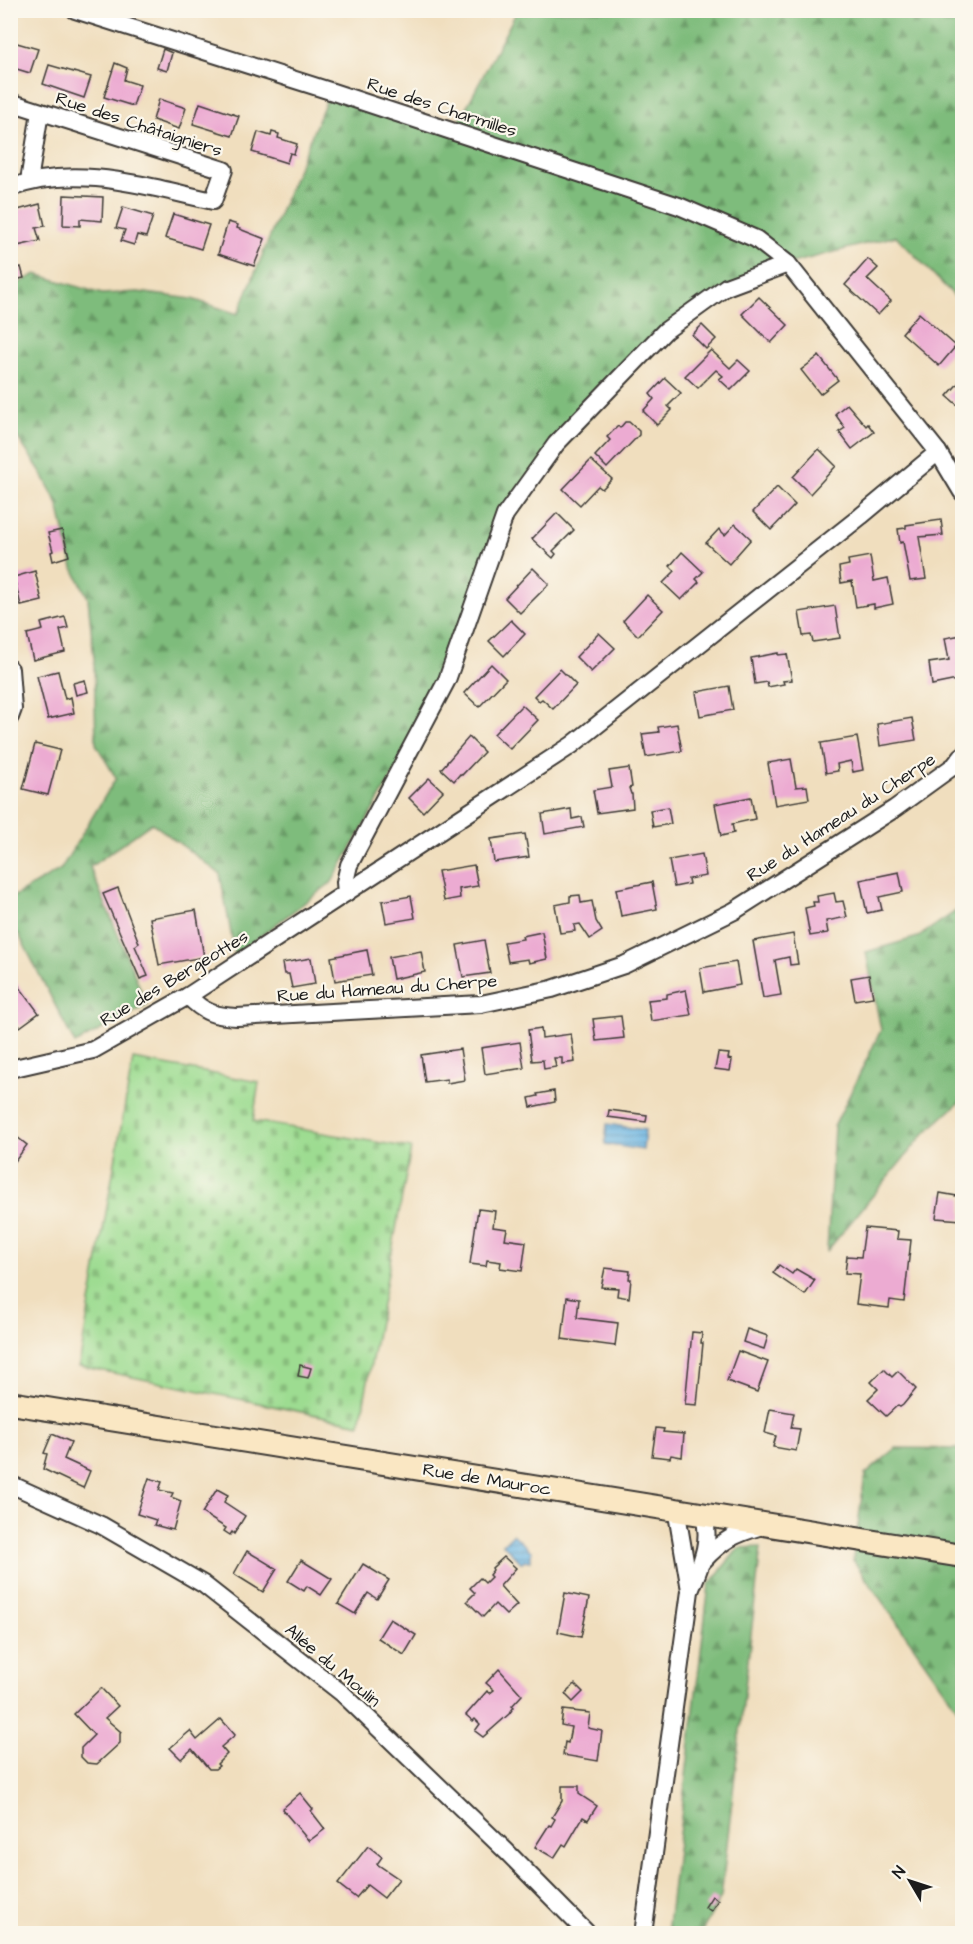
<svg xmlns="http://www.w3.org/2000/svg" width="973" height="1944" font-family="'Architects Daughter',sans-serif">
<defs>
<pattern id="forest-firs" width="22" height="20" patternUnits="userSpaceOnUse" patternTransform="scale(1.5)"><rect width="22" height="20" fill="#7ebc7b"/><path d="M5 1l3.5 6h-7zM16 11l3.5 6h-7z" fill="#669864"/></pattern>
<pattern id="cemetery-stones" width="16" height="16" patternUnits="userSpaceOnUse" patternTransform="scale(1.5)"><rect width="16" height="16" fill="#9ddc91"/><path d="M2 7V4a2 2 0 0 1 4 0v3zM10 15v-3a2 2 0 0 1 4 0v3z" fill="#87bc7c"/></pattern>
<pattern id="water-rules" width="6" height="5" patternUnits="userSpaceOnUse" patternTransform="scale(1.5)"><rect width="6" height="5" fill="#6bb5e3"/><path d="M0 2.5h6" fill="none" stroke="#5792b7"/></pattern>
</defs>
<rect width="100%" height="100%" fill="#fbf7ec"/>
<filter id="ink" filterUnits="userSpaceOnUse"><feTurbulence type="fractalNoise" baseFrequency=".0167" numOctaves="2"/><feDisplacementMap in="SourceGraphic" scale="12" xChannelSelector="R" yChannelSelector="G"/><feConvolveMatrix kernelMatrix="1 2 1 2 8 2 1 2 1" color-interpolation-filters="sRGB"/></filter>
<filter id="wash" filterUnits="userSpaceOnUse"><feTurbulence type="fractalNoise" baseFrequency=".008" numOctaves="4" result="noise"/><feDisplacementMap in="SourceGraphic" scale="24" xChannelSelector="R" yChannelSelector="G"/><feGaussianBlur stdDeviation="1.35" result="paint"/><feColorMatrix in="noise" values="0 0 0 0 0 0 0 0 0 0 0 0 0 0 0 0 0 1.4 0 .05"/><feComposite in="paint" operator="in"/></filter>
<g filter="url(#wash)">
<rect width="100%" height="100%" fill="#f0debe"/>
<!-- forest -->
<g fill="url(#forest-firs)" stroke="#4d6c4c" stroke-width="1.5">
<path d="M517,11H962V304L896,236L788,264L726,287L665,331L505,515L447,680L332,882L235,955L220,874L152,823L90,867L147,1005L75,1044L18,933L11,937V898L61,869L116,778L96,744L94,659L88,598L73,568L58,505L41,472L11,428V287L36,274L102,294L138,292L192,299L238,314L330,91L454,131Z"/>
<path d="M962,907V1100L923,1135L827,1251L834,1127L881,1030L866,952L918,937Z"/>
<path d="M896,1448L962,1449V1715L853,1560L865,1475Z"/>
<path d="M761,1547L721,1897L701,1933L667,1934L709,1584L739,1548Z"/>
</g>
<!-- cemetery -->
<path fill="url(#cemetery-stones)" stroke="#5c7c56" stroke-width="1.5" d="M133,1059L259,1082L253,1121L411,1148L360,1424L79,1366Z"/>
<!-- water -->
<g fill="url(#water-rules)" stroke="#446880" stroke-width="1.5">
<path d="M607,1124L645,1130L643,1150L605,1144Z"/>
<path d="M513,1534L532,1552L530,1555V1561L524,1560L522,1563L503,1544Z"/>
</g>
<g id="blocks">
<!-- building -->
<g fill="#ecabd2">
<path d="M10,41L38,49L30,73L10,67Z"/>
<path d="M163,49L172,53L167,71L157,68Z"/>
<path d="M115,63L127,68L124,80L140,85L133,106L104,97Z"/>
<path d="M49,65L91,77L84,98L43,84Z"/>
<path d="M159,99L186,108L179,129L153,120Z"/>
<path d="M200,103L239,116L232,136L193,124Z"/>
<path d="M258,132L271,136L272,132L279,134L278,138L297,144L294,154L290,153L287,163L252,152Z"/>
<path d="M64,195L103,197L102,221L80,219V226L63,225Z"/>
<path d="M40,204L45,226L36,228L40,241L17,246L10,212Z"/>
<path d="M123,207L153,216L146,237L137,235L134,245L121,241L125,230L116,228Z"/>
<path d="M173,214L209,225L201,249L165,238Z"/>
<path d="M228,222L238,225L237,228L265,239L254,266L218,254Z"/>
<path d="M868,259L878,268L867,279L891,301L878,315L845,285Z"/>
<path d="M21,267L24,278L10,281V270Z"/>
<path d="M759,297L788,325L771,343L742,314Z"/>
<path d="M919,313L956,346L939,366L902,333Z"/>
<path d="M702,325L716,339L706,349L692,335Z"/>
<path d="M711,350L730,368L738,360L750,371L731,390L719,379L723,376L716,370L698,388L685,376Z"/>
<path d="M819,356L838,380L820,394L801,370Z"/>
<path d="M665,378L681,393L668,406L672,410L657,425L643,411L654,399L650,394Z"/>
<path d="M962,379V406L961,408L947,396Z"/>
<path d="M847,404L866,426L868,424L874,432L852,449L839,432L845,428L835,414Z"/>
<path d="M625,422H629L639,431V435L607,468L595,456L610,440L607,437L618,426L620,428Z"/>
<path d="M819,449L836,466L810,494L793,477Z"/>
<path d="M591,460L612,479L602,489L598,486L580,505L563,489Z"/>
<path d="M777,487L795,505L771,530L753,512Z"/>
<path d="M557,513L574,530L553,551L556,554L553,558L532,539Z"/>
<path d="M941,520L943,535L919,537L926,579L910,581L903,542L900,543L898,529L906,528V525Z"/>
<path d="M735,524L751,539L729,564L706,543L719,529L725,535Z"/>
<path d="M62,530L69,556L53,561L51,552L53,551L48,533Z"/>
<path d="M682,552L703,572L696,579L699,582L681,600L663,583L675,571L670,566Z"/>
<path d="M870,556L874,581L888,578L893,604L874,608V604L856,607L852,581L841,583L839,567L849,565L848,560Z"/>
<path d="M533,568L549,584L520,613L505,598Z"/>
<path d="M35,571L42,601L21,606L14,577Z"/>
<path d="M647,595L663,610L638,636L623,621Z"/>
<path d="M835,606L840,638L813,642L811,635L803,636L799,612Z"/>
<path d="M65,617L68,628L60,630L65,652L33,660L27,634L43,630L41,623Z"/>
<path d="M511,620L525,634L504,656L489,641Z"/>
<path d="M599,633L615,648L591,672L576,657Z"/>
<path d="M962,635V679L932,685L929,663L949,660L945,638Z"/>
<path d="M778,653V655L787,654L792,680L783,681L784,684L768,687L767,682L755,684L751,658Z"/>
<path d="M491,664L506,679L479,707L464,693Z"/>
<path d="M560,669L576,685L553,709L542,699L539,701L534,696Z"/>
<path d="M58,671L65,699L71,697L74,713L48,719L37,676Z"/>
<path d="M85,680L88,692L76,695L73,683Z"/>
<path d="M729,686L733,710L700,716L696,692Z"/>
<path d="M522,705L538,720L510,749L494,734Z"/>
<path d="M912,718L916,740L880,746L877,724Z"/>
<path d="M677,724L682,751L646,757L642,734L659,732L658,727Z"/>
<path d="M469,737L484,752L462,775L460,774L454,781L441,769Z"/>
<path d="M857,737L863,770L853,772L851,761L837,764L838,771L826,773L821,743Z"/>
<path d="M35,744L60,750L48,795L23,789Z"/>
<path d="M791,759L796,787L807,786L809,799L775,805L768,763Z"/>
<path d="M629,768L632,787L629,788L631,794H632L633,808L597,813L593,790L612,787L609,771Z"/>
<path d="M429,778L443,791L423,812L409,798Z"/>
<path d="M751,797L755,819L732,824L734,833L721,836L715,804Z"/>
<path d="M668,807L671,824L653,827L650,810Z"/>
<path d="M571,809L572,819L582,817L584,827L545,834L542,814Z"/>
<path d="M525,834L529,857L494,862L491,839Z"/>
<path d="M702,854L706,876L688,879L689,884L674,887L669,860Z"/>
<path d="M474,865L478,886L459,889L460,898L444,901L438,871Z"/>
<path d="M899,872L903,892L879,897L882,910L867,913L860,880Z"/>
<path d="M652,882L657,909L621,916L616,889Z"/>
<path d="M118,888L139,943L135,946L148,976L140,979L103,894Z"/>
<path d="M834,893L836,902L843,901L847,917L826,921L828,933L810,936L805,908L814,906L813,902H818L817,896Z"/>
<path d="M580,895L581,903L592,901L596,921L602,931L590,939L580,924L574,925L575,931L560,933L555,905L570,902V896Z"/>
<path d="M411,896L415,918L386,923L382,901Z"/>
<path d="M196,910L204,957L159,965L150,918Z"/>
<path d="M542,932L547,959L529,963L528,959L508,962L504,942L523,939L522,936Z"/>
<path d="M793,934L798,964L790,965L789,957L775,960L781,995L763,998L753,941Z"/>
<path d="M484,940L490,973L463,977L457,945Z"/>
<path d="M367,950L372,975L335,981L331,957Z"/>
<path d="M421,951L425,972L393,979L389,957Z"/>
<path d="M311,958L315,984L292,988L289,974H284L282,963Z"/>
<path d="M736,962L740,985L704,992L700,968Z"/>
<path d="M10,974L39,1013L20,1027L10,1015Z"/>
<path d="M869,975L873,997L855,1000L851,978Z"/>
<path d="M686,990L691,1015L651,1021L648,1000L667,998V994Z"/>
<path d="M621,1016L624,1038L596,1041L593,1019Z"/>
<path d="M541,1028L542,1038L571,1034L575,1062L562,1064V1058H554L556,1067L544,1069L543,1060L532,1061L528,1030Z"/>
<path d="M520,1042L524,1068L485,1074L481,1048Z"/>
<path d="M460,1049L465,1080L447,1083V1079L425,1082L421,1055Z"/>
<path d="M718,1053L729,1054L728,1059L732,1060L730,1071L715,1069Z"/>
<path d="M554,1091L555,1102L531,1107L529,1098L538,1096L537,1094Z"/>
<path d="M609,1110L647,1115L646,1122L608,1117Z"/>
<path d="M17,1137L27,1145L10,1168V1144Z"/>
<path d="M940,1193L962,1197V1220L936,1218Z"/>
<path d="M478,1209L495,1211L493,1227L507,1229L505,1239L526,1242L522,1271L500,1268L501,1262L487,1260L486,1266L470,1264Z"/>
<path d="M865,1228L898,1231L897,1239L911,1240L904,1302L890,1300L889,1308L856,1304L860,1274L845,1273L847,1256L861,1257Z"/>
<path d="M779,1265L792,1274L796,1269L815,1280L805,1295L773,1273Z"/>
<path d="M605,1268L630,1271L629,1279H631L629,1298L617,1296L618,1288L601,1287Z"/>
<path d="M567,1297L579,1299L577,1318L618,1323L615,1346L562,1339Z"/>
<path d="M747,1329L768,1336L764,1349L743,1342Z"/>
<path d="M692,1332L702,1333L701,1343H703L697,1405L685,1404Z"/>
<path d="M738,1351L768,1362L757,1392L727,1381Z"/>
<path d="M300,1365L311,1368L308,1378L298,1376Z"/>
<path d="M884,1369L892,1377L898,1371L916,1389L903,1405L900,1407L898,1405L886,1416L868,1399L878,1389L871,1382Z"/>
<path d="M770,1409L794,1413L791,1428L800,1429L796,1451L773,1447L776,1436L765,1433Z"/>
<path d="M656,1428L664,1429L663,1432L684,1434L682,1457L671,1455L670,1458L652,1456Z"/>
<path d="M52,1434L71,1442L64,1459L90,1471L83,1488L43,1469L47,1454L44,1453Z"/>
<path d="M149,1478L162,1482L159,1490L173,1493L171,1497L181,1501L173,1530L154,1525L156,1520L137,1514Z"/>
<path d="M217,1489L228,1495L224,1502L245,1516L234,1534L232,1532L230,1535L224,1531L226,1528L202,1513Z"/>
<path d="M247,1551L277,1569L263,1592L234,1574Z"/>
<path d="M504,1557L516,1568L500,1586L517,1605L506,1615L495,1604L483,1617L467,1601L475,1593L470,1588L480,1578L485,1583L491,1577L489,1575L493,1570L492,1568Z"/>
<path d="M301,1560L332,1579L321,1595L307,1586L304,1591L288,1581Z"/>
<path d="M363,1564L389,1580L377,1599L368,1593L355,1614L338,1604Z"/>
<path d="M565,1593L589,1598L581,1637L558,1632Z"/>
<path d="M390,1619L416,1635L404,1655L378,1638Z"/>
<path d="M499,1669L522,1695L512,1706L514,1707L509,1714L483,1737L475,1731L480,1724L475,1719L473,1721L466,1715L487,1691L490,1693L494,1690L486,1683Z"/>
<path d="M575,1684L583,1692L573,1702L565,1694Z"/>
<path d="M101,1688L118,1706L105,1718L121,1732L120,1734V1743L97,1764L87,1763L81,1757V1748L94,1735L74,1714Z"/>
<path d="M563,1710L590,1713L588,1728L602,1731L598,1761L563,1755L565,1742L568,1743L571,1727L561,1725Z"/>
<path d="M221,1719L235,1735L221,1747L227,1754L217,1764L219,1766L215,1769H209L192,1749L181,1759L170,1748L190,1731L197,1740Z"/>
<path d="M562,1786H579V1794L597,1806L588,1820L583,1817L566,1846L563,1844L554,1858L535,1847L549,1825L551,1826L555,1819L552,1817L562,1801Z"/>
<path d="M300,1793L313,1809L311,1811L325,1829L309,1841L282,1809Z"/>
<path d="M368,1846L382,1857L377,1864L399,1879L384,1898L367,1885L356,1898L338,1884Z"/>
<path d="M712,1896L718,1900L711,1911L705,1907Z"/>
</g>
</g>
</g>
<g filter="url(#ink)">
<use href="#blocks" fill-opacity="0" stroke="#3c3934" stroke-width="1.5"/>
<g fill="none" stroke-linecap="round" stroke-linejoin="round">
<!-- street casing -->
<g stroke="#3c3934" stroke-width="20">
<g id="street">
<path d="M75,10L330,91L679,206L756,239L788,264L938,452L962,492"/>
<path d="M10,102L224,170L213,201C148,187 76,163 10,188"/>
<path d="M29,181L40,112"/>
<path d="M10,669L13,709L10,717"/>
<path d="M346,893L345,882L349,865L447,680L505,515L556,444L665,331L726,287L788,264"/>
<path d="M188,996C204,1013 215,1016 237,1017L481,1004L552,989L624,965L734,911L894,809L955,765L962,756"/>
<path d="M10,1069L93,1050L188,996L572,745L861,516L938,452"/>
<path d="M10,1484L101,1525L203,1584L343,1694L507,1852L588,1934"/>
<path d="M676,1508L690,1590"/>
<path d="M703,1561C722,1540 735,1534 762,1526"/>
<path d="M643,1934L690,1591C700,1566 713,1541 703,1513"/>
</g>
</g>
<!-- secondary casing -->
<g stroke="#3c3934" stroke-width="26">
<path id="secondary" d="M10,1403L962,1556"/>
</g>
<!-- street -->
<use href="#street" stroke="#fff" stroke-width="16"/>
<!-- secondary -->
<use href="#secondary" stroke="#fae7c3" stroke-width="22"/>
</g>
</g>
<g text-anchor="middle" stroke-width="4.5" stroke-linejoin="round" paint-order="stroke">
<!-- street labels -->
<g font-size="18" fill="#1c1c1c" stroke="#fbf7ec">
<text transform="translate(442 107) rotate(18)" y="6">Rue des Charmilles</text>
<text transform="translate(139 124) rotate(18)" y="6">Rue des Châtaigniers</text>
<text transform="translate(841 817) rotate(-33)" y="6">Rue du Hameau du Cherpe</text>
<text transform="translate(174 978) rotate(-31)" y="6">Rue des Bergeottes</text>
<text transform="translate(387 988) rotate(-4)" y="6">Rue du Hameau du Cherpe</text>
<text transform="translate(487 1479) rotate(9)" y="6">Rue de Mauroc</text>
<text transform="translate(333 1665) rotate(40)" y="6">Allée du Moulin</text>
</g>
</g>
<!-- margin -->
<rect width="973" height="1944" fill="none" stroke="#fbf7ec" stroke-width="36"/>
<!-- north arrow -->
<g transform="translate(910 1881) rotate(309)" stroke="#fbf7ec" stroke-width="4.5" paint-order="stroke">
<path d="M0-4.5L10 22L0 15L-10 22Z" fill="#1c1c1c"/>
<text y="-9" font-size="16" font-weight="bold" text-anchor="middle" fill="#1c1c1c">N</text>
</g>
</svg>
